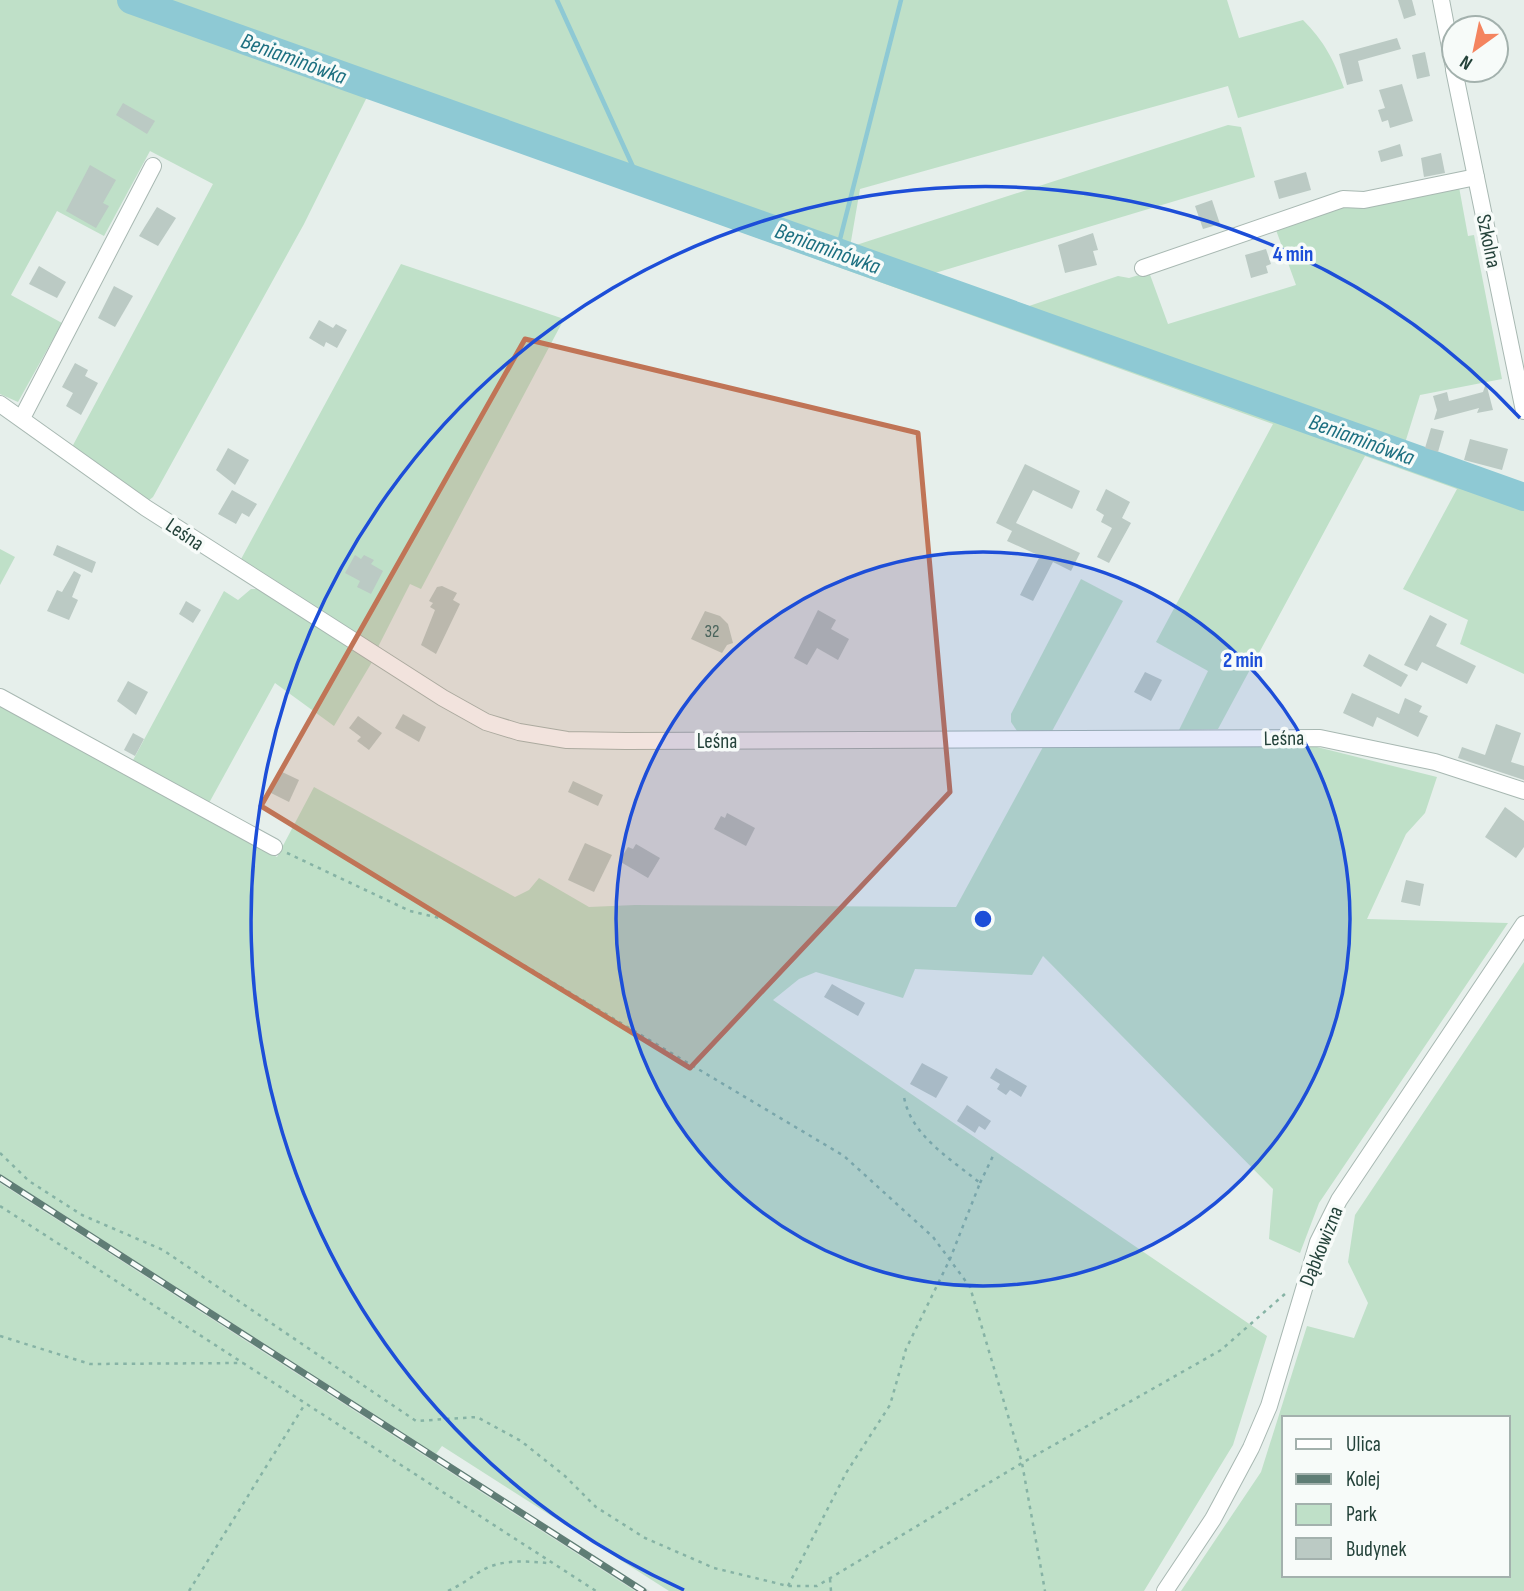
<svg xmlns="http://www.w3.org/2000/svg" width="1524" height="1591" font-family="'Sofia Sans Condensed',sans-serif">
<rect width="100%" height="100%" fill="#e6efeb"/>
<!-- built -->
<path fill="#d4dfda" d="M0,1174L436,1454L650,1591H635L113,1256L0,1183Z"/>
<!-- green -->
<g fill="#bfe0c8" fill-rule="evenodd">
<path d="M0,0H1227L1239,38L1303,20C1324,41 1334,60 1344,88L1238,118L1228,86L860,189L850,247L1228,125L1241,127L1255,177L935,273L1029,306L1118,276L1129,278L1149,272L1168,324L1296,285L1276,230L1348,204L1362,208L1459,187L1468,236L1474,235L1502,379L1420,395L1405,443L1524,487V674L1460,644L1468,620L1403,589L1457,489L1365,456L1218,729L1179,730L1208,671L1156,642L1273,424L367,97L304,224L153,497L148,501L72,447L213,184L150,151L104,236L57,211L11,295L62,323L18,402L0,394Z"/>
<path d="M401,264L564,319L421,589L410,584L378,647L240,561Z"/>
<path d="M0,549L15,557L0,585Z"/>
<path d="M1081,579L1123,601L1051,733L1017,731L1011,722V714Z"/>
<path d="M251,589H259L372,662L334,726L275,683L209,803L132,762L224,591L238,600Z"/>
<path d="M0,705L277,857L314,787L515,897L529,890L539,878L589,907L635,905L956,907L1043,747L1313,746L1437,777L1425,813L1406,834L1367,919L1508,923L1319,1203L1300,1253L1269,1239L1273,1189L1043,956L1032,975L915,969L903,998L816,972L799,979L773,1000L1267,1336L1233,1445L1144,1591H669L442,1446L436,1454L0,1174Z"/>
<path d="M1524,962V1591H1181L1261,1472L1307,1326L1354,1338L1368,1303L1348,1262L1355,1215ZM1284,1418H1508V1575H1284Z"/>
<path d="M0,1183L635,1591H0Z"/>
</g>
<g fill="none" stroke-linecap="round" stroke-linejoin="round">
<!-- stream -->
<g stroke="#8ec9d4" stroke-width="4.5">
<path d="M557,0L639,180"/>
<path d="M837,251L901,0"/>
</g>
<!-- river -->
<path stroke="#8ec9d4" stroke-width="28" d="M131,0L1524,497"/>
</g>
<!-- building -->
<g fill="#bbcac4">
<path d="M1398,0H1412L1416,15L1404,19Z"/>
<path d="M1397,38L1401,49L1358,61L1363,81L1347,85L1339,54Z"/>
<path d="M1425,52L1430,76L1417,79L1412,55Z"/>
<path d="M1402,84L1413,121L1390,128L1388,120L1382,122L1378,110L1385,108L1379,90Z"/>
<path d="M123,103L155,121L147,134L116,115Z"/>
<path d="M1400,144L1403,156L1381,162L1378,151Z"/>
<path d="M1441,153L1445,173L1424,177L1421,158Z"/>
<path d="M90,165L116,180L103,203L109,206L96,228L66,211Z"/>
<path d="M1306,172L1311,190L1279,199L1274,181Z"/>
<path d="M1212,200L1220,224L1203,229L1195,206Z"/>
<path d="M157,207L176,218L158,246L139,236Z"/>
<path d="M1093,233L1098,250L1093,251L1097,265L1065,273L1058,245Z"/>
<path d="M1266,249L1271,264L1266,266L1268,273L1251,278L1245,255Z"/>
<path d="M39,266L66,282L57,298L29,284Z"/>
<path d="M114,286L133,296L115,327L98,318Z"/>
<path d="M319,320L333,328L336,324L347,330L337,348L326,342L324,347L309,338Z"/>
<path d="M75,363L88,370L85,376L98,383L81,415L66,406L73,393L62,387Z"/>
<path d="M1486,383L1493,410L1477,413L1479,408L1434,420L1437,410L1433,396L1447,392L1449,401L1483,392Z"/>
<path d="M1431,428L1444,431L1438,452L1425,448Z"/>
<path d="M1470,439L1508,449L1502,470L1464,460Z"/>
<path d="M228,448L249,460L235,485L216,470Z"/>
<path d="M1025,464L1080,491L1072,509L1033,490L1016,523L1080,553L1071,571L1053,562L1033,601L1020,595L1040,556L1007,541L1012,531L996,523Z"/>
<path d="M1106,489L1130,502L1122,518L1131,523L1109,563L1097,557L1112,528L1101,522L1104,515L1096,510Z"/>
<path d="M232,490L257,504L249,517L242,513L236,524L218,514Z"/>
<path d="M57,545L96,562L92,573L53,555Z"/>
<path d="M355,555L361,559L364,555L374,560L371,564L383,571L371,594L357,587L360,581L345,573Z"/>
<path d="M74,571L81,575L72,597L78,600L69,620L47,611L57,590L62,592Z"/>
<path d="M442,586L457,593L453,600L460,604L436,654L421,645L435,610L430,607L433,603L429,601L437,587Z"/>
<path d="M186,601L201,610L193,623L179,614Z"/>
<path d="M818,610L836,620L831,629L849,639L838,660L817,648L807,665L794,658Z"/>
<path d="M705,611L720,616L728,624L733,643L727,645L722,653L691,639Z"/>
<path d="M1430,615L1447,624L1436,646L1476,666L1467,684L1422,662L1417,671L1404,665Z"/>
<path d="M1369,654L1408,675L1401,687L1363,666Z"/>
<path d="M1145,672L1162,680L1151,701L1134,692Z"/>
<path d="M128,681L148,692L136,715L117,701Z"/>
<path d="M1352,693L1399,714L1405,698L1422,706L1419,712L1428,716L1418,737L1377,717L1373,727L1343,713Z"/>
<path d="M403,714L426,727L419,742L395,728Z"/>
<path d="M358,716L382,733L369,750L357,741L361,737L349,728Z"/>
<path d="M1496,724L1521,733L1511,762L1524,766V780L1458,758L1462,747L1485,755Z"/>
<path d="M133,733L144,739L135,756L124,750Z"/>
<path d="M280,771L299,780L289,802L269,792Z"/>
<path d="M573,781L603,795L598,806L568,792Z"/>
<path d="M1505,807L1524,821V847L1516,858L1485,837Z"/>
<path d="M727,813L755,828L746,846L714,829L721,816L725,818Z"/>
<path d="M585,843L612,855L594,892L568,880Z"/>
<path d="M636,844L660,858L648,878L619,861L628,847L633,849Z"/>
<path d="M1406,880L1424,884L1420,906L1401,902Z"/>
<path d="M832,984L865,1003L858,1016L824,997Z"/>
<path d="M922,1063L948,1077L936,1098L910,1084Z"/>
<path d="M996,1068L1027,1086L1021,1097L1010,1090L1006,1095L997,1089L1000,1084L990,1078Z"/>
<path d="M967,1105L991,1121L985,1130L979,1126L975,1133L957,1121Z"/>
</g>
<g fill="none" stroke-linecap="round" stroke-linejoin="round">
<!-- minor casing -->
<g stroke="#a8b8b2" stroke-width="18">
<g id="minor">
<path d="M1441,0L1454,68"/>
<path d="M1454,70L1524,411"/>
<path d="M1143,268L1343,199L1364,200L1476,177"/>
<path d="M0,404L146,508L443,698L486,722L519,732L567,740L626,741L1320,738L1435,762L1524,791"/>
<path d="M22,418L153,166"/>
<path d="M0,697L274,847"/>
<path d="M1165,1591L1213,1519L1251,1448L1269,1406L1318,1242L1339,1200L1524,924"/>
</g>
</g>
<!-- path -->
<g stroke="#86b3a5" stroke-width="2.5" stroke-dasharray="3.5 5" stroke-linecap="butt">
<path d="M287,853L410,911L448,920L844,1156L933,1237L970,1287L1022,1463L1045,1591"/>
<path d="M0,1153L29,1181L82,1215L163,1250L416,1421L477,1417L521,1441L565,1476L596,1507L645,1538L714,1568L788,1586H817L1022,1463L1221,1350L1286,1293"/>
<path d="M980,1183L993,1156"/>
<path d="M0,1206L596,1591"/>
<path d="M0,1336L90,1364L243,1363"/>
<path d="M830,1579L831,1591"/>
<path d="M788,1586L846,1473L890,1405L906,1349L950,1259L980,1183C951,1159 911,1136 904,1097"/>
<path d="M189,1591L305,1404"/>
<path d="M448,1591C461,1585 470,1578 481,1571C501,1559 526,1561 547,1563"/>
</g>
<!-- minor -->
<use href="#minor" stroke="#fff" stroke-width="16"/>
<!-- rail casing -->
<g stroke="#5f7d75" stroke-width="7">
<path id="rail" d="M0,1178L643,1591"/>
</g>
<!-- rail -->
<use href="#rail" stroke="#f7fbf9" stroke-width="4.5" stroke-dasharray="13" stroke-linecap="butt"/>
</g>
<!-- marked area -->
<path fill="#c07456" fill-opacity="0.2" stroke="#c07456" stroke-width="5" stroke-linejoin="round" d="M525,339L918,433L950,792L690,1068L261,806Z"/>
<!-- distance rings -->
<circle cx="983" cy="919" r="367" fill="#1d4ed8" fill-opacity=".12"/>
<g fill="none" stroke="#1d4ed8" stroke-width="3.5">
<circle cx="983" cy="919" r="367"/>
<path d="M684 1590A734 734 0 1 1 1520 418"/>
</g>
<g text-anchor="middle" stroke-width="7" stroke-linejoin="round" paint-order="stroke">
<!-- number labels -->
<g font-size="18" fill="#4a645c">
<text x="712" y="637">32</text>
</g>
<!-- street labels -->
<g font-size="21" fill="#24423a" stroke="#f7fbf9">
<text transform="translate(1489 241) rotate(78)" y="7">Szkolna</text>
<text transform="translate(185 534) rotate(34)" y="7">Leśna</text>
<text transform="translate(1284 738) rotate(-1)" y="7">Leśna</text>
<text x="717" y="748">Leśna</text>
<text transform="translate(1321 1246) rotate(-68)" y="7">Dąbkowizna</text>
</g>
<!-- water labels -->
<g font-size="23" font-style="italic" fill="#1c6f80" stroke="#f7fbf9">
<text transform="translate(294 58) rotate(20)" y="8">Beniaminówka</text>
<text transform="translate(828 248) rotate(20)" y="8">Beniaminówka</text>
<text transform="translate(1362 439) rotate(20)" y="8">Beniaminówka</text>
</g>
</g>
<circle cx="983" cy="919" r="10" fill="#1d4ed8" stroke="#f7fbf9" stroke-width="3.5"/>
<g font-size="21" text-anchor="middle" font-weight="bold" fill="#1d4ed8" stroke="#f7fbf9" stroke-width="7" stroke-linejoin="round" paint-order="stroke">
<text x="1293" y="261">4 min</text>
<text x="1243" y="667">2 min</text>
</g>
<!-- legend -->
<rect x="1282" y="1416" width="228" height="161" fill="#f7fbf9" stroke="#a3b1ad" stroke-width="2"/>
<rect x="1296" y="1439" width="35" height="10" fill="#ffffff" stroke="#a3b1ad" stroke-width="2"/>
<text x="1346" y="1451" font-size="21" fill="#24423a">Ulica</text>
<rect x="1296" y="1474" width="35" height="10" fill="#5f7d75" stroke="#a3b1ad" stroke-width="2"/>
<text x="1346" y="1486" font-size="21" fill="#24423a">Kolej</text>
<rect x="1296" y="1504" width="35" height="21" fill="#bfe0c8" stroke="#a3b1ad" stroke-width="2"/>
<text x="1346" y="1521" font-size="21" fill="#24423a">Park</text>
<rect x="1296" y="1538" width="35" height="21" fill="#bbcac4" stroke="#a3b1ad" stroke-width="2"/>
<text x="1346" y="1556" font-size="21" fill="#24423a">Budynek</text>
<!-- north arrow -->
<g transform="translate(1475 49) rotate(213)"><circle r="33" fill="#f7fbf9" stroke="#a3b1ad" stroke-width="2"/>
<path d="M0-5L12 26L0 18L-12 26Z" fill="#f4845f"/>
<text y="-10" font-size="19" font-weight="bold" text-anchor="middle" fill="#24423a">N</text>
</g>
</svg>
